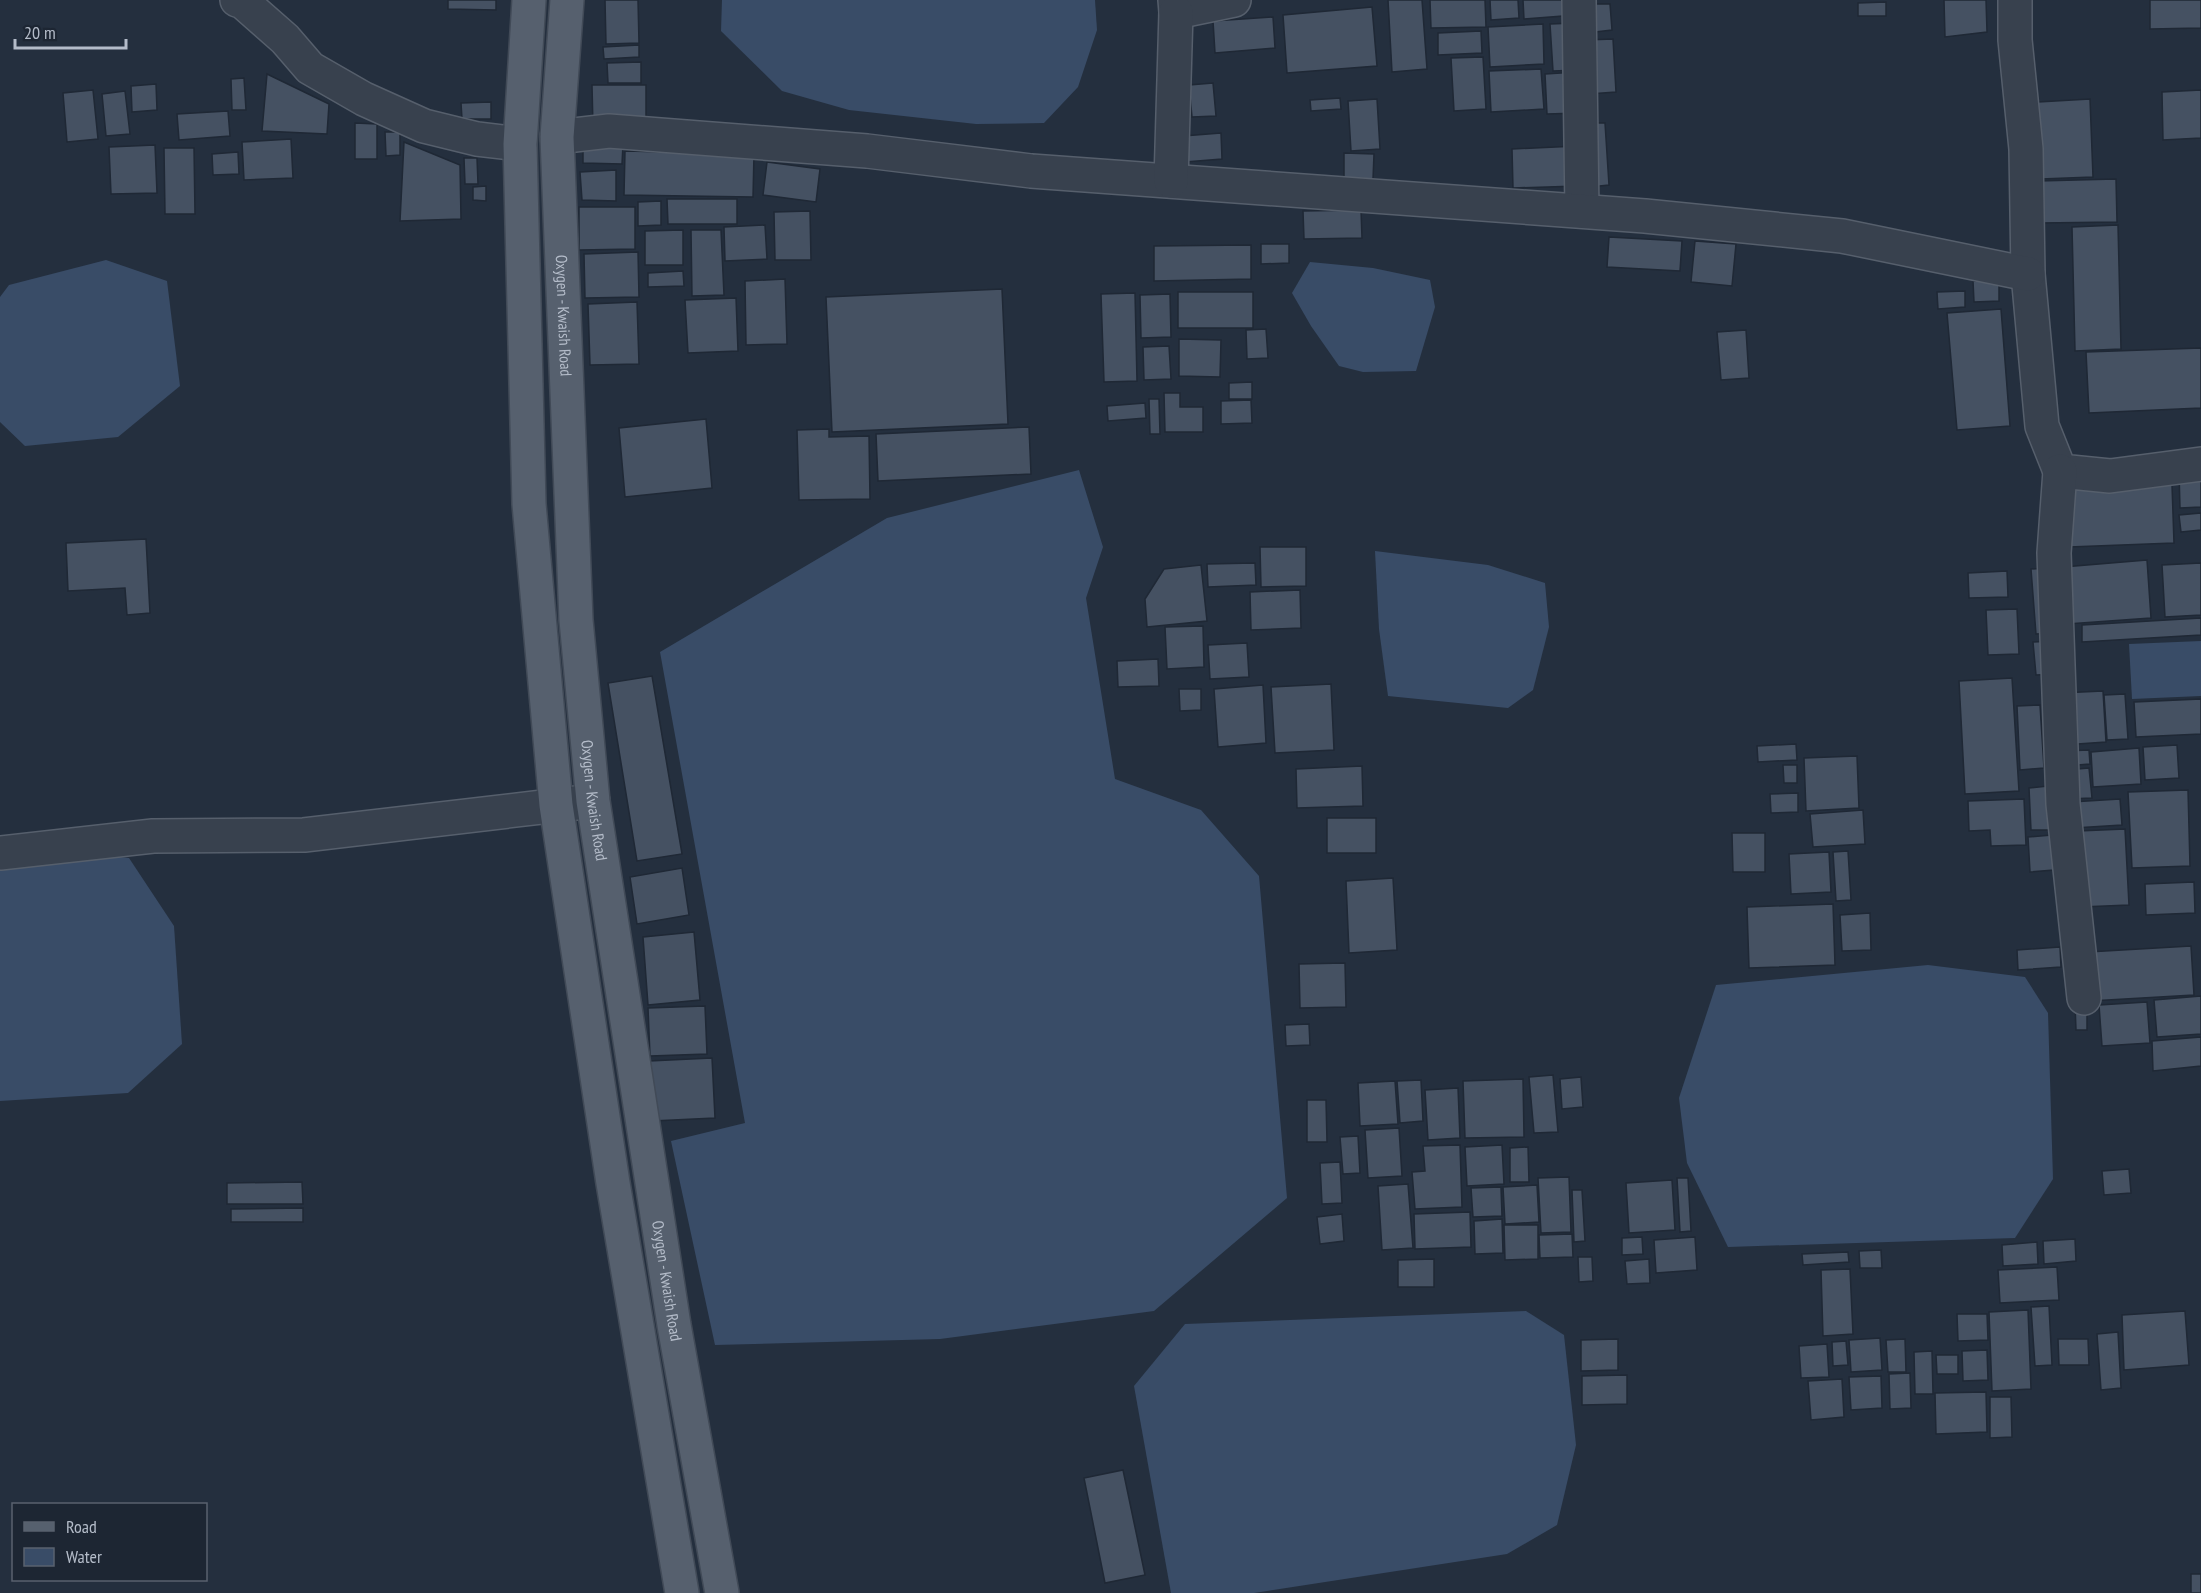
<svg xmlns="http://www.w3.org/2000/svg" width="2201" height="1593" font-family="'PT Sans Narrow',sans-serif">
<rect width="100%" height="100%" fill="#242f3e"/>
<!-- water -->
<g fill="#394c67">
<path d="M722,0H1095L1097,30L1078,87L1044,123L976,124L849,110L782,91L721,31Z"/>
<path d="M106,260L167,281L180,386L118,437L25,446L0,422V297L9,285Z"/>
<path d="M1310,262L1373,268L1430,280L1435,307L1416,371L1363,372L1339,366L1311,326L1292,293Z"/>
<path d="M1079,470L1103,547L1086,598L1115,779L1201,810L1259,876L1287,1198L1154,1311L940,1339L715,1345L671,1141L745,1123L660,652L887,518Z"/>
<path d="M1375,551L1488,565L1545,583L1549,627L1533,690L1508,708L1388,696L1379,629Z"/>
<path d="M2201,641V696L2132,699L2129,644Z"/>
<path d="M41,849L129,858L174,926L182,1044L128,1093L0,1101V858Z"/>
<path d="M1928,965L2025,977L2048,1013L2053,1179L2015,1238L1728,1247L1687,1163L1679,1098L1716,985Z"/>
<path d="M1526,1311L1564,1335L1576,1445L1557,1525L1507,1554L1254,1593H1171L1134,1386L1185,1324Z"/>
</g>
<!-- building -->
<g fill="#455162" stroke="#1f2835" stroke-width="1.5">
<path d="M448,0H496V10L448,9Z"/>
<path d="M605,0H638L639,43L606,44Z"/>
<path d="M1388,0H1422L1427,69L1392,72Z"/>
<path d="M1430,0H1485L1486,27L1431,28Z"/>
<path d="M1490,0H1518L1519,18L1491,20Z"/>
<path d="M1523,0H1575L1576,15L1524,19Z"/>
<path d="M1944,0H1986L1987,32L1945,37Z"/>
<path d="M2150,0H2201V28L2150,29Z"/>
<path d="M1886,2V16H1858V3Z"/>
<path d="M1593,4H1610L1612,30L1595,32Z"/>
<path d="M1372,7L1377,66L1287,73L1283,15Z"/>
<path d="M1273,17L1275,48L1215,53L1213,21Z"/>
<path d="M1575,23L1578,70L1553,71L1550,24Z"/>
<path d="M1543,24L1544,64L1490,67L1488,27Z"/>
<path d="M1481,31L1482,53L1438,55V33Z"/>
<path d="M1613,39L1616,92L1589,94L1586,40Z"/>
<path d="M639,45V57L604,59L603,47Z"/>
<path d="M1483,57L1486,109L1454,111L1451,58Z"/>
<path d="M641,62V83H608L607,63Z"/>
<path d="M1541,69L1544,109L1491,112L1489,71Z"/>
<path d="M1577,72L1579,113L1547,114L1545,74Z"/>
<path d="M267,74L329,104L327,134L262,131Z"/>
<path d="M244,78L246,110H232L231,79Z"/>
<path d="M1213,83L1216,116L1192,117L1189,85Z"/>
<path d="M156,84L157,110L132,112L131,86Z"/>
<path d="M592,85H646V125L593,127Z"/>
<path d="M93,90L98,139L67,142L63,93Z"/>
<path d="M2201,90V138L2163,140L2162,92Z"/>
<path d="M125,91L130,134L106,136L102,94Z"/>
<path d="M1340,98L1341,109L1311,111L1310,100Z"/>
<path d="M1377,99L1380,149L1351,151L1348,101Z"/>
<path d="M2090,99L2093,177L2041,179L2038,102Z"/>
<path d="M491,102V119H462L461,103Z"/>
<path d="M228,111L230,136L179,140L177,114Z"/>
<path d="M355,123L377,124V159H355Z"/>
<path d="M1586,123H1605L1609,185L1590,187Z"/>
<path d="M385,132H400V155L386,156Z"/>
<path d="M1221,133L1222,159L1185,162L1183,136Z"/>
<path d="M291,139L293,178L244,180L242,142Z"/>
<path d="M404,142L460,165L461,219L400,221Z"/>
<path d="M583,144H623L622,164L583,163Z"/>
<path d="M155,145L157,193L111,194L109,147Z"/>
<path d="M1577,146L1578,186L1513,188L1512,149Z"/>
<path d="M164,148H194L195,214H165Z"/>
<path d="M625,151L754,154L753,197L624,195Z"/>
<path d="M238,152L239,174L213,175L212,154Z"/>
<path d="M1344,153L1374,154L1373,179L1344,178Z"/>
<path d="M464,158H477L478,184H465Z"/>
<path d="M767,162L820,169L816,202L763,195Z"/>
<path d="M616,170V201L582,200L580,172Z"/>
<path d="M2116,179L2117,222L2039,223L2038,181Z"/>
<path d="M486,186V201L473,200V187Z"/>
<path d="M667,199H737V224H668Z"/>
<path d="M661,201V225L638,226V202Z"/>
<path d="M579,207H635V249L579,250Z"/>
<path d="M1361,210L1362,238L1304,239L1303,211Z"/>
<path d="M810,211L811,260H775L774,212Z"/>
<path d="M765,225L767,259L725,261L724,227Z"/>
<path d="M2118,225L2121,349L2075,351L2072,227Z"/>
<path d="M683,230V265H645V231Z"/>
<path d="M691,230H721L724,295L692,296Z"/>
<path d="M1609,237L1682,241L1680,271L1607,267Z"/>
<path d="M1695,241L1736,244L1732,286L1691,282Z"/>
<path d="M1261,244H1289V263L1261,264Z"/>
<path d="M1251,245V279L1154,281V246Z"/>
<path d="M638,252L639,297L585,298L584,254Z"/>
<path d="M683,271L684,286L648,287V273Z"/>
<path d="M785,279L787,344L746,345L745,281Z"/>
<path d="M1999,279V301L1974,302L1973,281Z"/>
<path d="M1002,289L1008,424L832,432L826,297Z"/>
<path d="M1965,291V307L1938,309L1937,292Z"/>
<rect x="1178" y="292" width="75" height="36"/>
<path d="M1135,293L1137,381L1104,382L1101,294Z"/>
<path d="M1170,294L1171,337L1141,338L1140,295Z"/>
<path d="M736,298L738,351L688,353L685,300Z"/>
<path d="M637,302L639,364L590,365L588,304Z"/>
<path d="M2001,309L2010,426L1957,430L1947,313Z"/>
<path d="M1266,329L1268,358L1247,359L1246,330Z"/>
<path d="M1746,330L1749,378L1721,380L1717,332Z"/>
<path d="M1179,339L1221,340L1220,377L1179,376Z"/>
<path d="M1169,346L1171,379L1144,380L1143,347Z"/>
<path d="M2201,348V408L2089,413L2086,352Z"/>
<path d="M1252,382V399H1229V383Z"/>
<path d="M1164,393H1180V407H1203V432H1165Z"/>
<path d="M1149,399H1159L1160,434H1150Z"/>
<path d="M1251,400L1252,423L1221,424V401Z"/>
<path d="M1145,403L1146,418L1108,421L1107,406Z"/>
<path d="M706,419L712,488L625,497L619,428Z"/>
<path d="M1029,427L1031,474L878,481L876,434Z"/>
<path d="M829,429V437L869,436L870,499L799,500L797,430Z"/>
<path d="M2201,471V507L2180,508L2179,472Z"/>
<path d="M2172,485L2174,543L2069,547L2067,489Z"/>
<path d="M2201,513V530L2181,532L2179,515Z"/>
<path d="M146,539L150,613L127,615L125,588L68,591L66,543Z"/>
<path d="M1260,547H1306V586L1261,587Z"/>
<path d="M2147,560L2151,618L2067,624L2063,567Z"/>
<path d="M1255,563L1256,585L1208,587L1207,564Z"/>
<path d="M2201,563V615L2165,617L2162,565Z"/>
<path d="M1201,565L1207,621L1147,627L1145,599L1164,569Z"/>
<path d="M2049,568L2053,633L2036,634L2031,569Z"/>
<path d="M2007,571L2008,597L1969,598L1968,573Z"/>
<path d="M1300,590L1301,628L1251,630L1250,592Z"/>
<path d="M2017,609L2019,654L1988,655L1986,610Z"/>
<path d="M2201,618V635L2082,642V625Z"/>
<path d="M1203,626L1204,667L1167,669L1165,627Z"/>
<path d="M2054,641L2056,674L2036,675L2033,642Z"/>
<path d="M1247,643L1249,677L1210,679L1208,645Z"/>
<path d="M1158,659L1159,686L1118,687L1117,661Z"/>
<path d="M652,676L682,854L637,861L608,683Z"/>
<path d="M2012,678L2019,791L1965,794L1959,681Z"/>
<path d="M1331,684L1334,750L1275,753L1271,687Z"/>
<path d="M1263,685L1266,743L1218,747L1214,689Z"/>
<path d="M1179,689H1201V710L1180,711Z"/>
<path d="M2103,691L2106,742L2063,745L2060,693Z"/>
<path d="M2125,694L2128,739L2107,740L2104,695Z"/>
<path d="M2201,699V734L2136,737L2134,702Z"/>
<path d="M2040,705L2044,768L2020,770L2017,706Z"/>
<path d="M1796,744L1797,760L1758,762L1757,746Z"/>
<path d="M2177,745L2179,778L2145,780L2143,747Z"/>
<path d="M2139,748L2141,784L2093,787L2091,752Z"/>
<path d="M2089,750L2090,764L2065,766L2064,751Z"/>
<path d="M1857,756L1859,808L1806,811L1804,758Z"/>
<path d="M1783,765H1797V783H1784Z"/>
<path d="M1362,766L1363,806L1297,808L1296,769Z"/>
<path d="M2089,768L2092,798L2067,799L2065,770Z"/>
<path d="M2048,786L2050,830H2031L2029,788Z"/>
<path d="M2188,790L2190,866L2132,868L2128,792Z"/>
<path d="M1798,793V812L1771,813L1770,794Z"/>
<path d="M2024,799L2026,845L1991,846L1990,830L1969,831L1968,801Z"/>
<path d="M2120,799L2122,825L2074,828L2071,802Z"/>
<path d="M1863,810L1865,844L1813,847L1810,814Z"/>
<rect x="1327" y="818" width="49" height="35"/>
<path d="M2125,829L2129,905L2081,907L2078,831Z"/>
<path d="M1732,833H1765V872H1733Z"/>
<path d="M2052,835L2054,870L2030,872L2028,837Z"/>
<path d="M1848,851L1851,900L1836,901L1833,852Z"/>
<path d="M1829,852L1831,892L1791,894L1789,854Z"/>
<path d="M682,868L689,915L637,924L630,877Z"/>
<path d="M1393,878L1397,950L1349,953L1346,881Z"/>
<path d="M2194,882L2195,913L2146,915L2145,884Z"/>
<path d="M1833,904L1835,965L1749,968L1747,907Z"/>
<path d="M1870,913L1871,950L1842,951L1840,915Z"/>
<path d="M694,932L700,1000L648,1005L643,937Z"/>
<path d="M2191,946L2194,995L2090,1001L2088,952Z"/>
<path d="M2060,947L2061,967L2018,970L2017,950Z"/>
<path d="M1345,963L1346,1007L1300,1008L1299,964Z"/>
<path d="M2201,996V1034L2157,1037L2154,1000Z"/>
<path d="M2147,1002L2150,1043L2102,1046L2099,1005Z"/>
<path d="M2075,1004H2087V1030H2076Z"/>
<path d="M705,1006L707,1054L650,1056L648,1008Z"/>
<path d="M1309,1024L1310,1045L1286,1046L1285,1025Z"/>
<path d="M2201,1037V1066L2153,1071L2152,1041Z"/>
<path d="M712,1058L715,1118L652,1121L649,1061Z"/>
<path d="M1553,1075L1558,1132L1534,1133L1529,1077Z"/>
<path d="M1581,1077L1583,1107L1562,1109L1560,1079Z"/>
<path d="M1523,1079L1524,1137L1465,1138L1463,1081Z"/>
<path d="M1421,1080L1423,1121L1400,1123L1397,1081Z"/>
<path d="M1395,1081L1398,1124L1360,1126L1358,1083Z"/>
<path d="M1458,1088L1460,1138L1428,1140L1425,1090Z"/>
<path d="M1307,1100H1326L1327,1142H1307Z"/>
<path d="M1399,1128L1402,1176L1368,1178L1365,1130Z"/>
<path d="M1358,1136L1360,1173L1343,1174L1340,1137Z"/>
<path d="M1460,1145L1462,1207L1415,1209L1412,1172L1425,1171L1423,1146Z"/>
<path d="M1502,1145L1504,1184L1467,1186L1465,1147Z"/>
<path d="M1528,1147L1529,1182H1510V1148Z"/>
<path d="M1340,1162L1342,1203L1322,1204L1320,1163Z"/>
<path d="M2129,1169L2131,1193L2104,1195L2102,1171Z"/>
<path d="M1569,1177L1571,1232L1541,1233L1538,1178Z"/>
<path d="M1677,1178H1688L1691,1231L1680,1232Z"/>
<path d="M1672,1180L1675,1230L1629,1233L1626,1183Z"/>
<path d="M302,1182L303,1204H227V1183Z"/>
<path d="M1408,1184L1413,1248L1382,1250L1378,1186Z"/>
<path d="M1537,1185L1539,1222L1505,1224L1503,1187Z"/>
<path d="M1501,1187L1502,1216L1473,1217L1471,1188Z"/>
<path d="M1572,1190H1582L1585,1241L1574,1242Z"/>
<path d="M303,1208V1222H231V1209Z"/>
<path d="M1470,1212L1471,1247L1415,1249L1414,1214Z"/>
<path d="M1342,1214L1344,1241L1320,1244L1317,1217Z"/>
<path d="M1502,1219L1503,1253L1475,1254L1474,1221Z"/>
<path d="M1504,1225H1538V1259L1505,1260Z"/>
<path d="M1572,1234L1573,1257L1540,1258L1539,1235Z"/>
<path d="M1642,1237L1643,1254L1622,1255V1238Z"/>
<path d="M1695,1237L1697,1270L1656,1273L1654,1240Z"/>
<path d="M2075,1239L2076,1261L2044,1264L2043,1241Z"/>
<path d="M2037,1242L2038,1264L2003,1266L2002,1245Z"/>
<path d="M1881,1250L1882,1268H1860L1859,1251Z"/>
<path d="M1848,1252L1849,1262L1803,1265L1802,1254Z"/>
<path d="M1578,1257H1592L1593,1281L1579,1282Z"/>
<path d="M1434,1259V1287H1398V1260Z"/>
<path d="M1649,1259L1650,1283L1627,1284L1625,1261Z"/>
<path d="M2057,1267L2059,1300L2000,1303L1998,1270Z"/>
<path d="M1850,1269L1853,1334L1823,1336L1821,1270Z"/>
<path d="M2049,1306L2052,1365L2035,1366L2031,1307Z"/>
<path d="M2028,1310L2031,1389L1992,1391L1989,1312Z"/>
<path d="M2185,1311L2189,1365L2124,1370L2122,1315Z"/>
<path d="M1957,1314H1987L1988,1340L1958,1341Z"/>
<path d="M2118,1332L2121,1388L2101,1390L2097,1334Z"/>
<path d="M1880,1338L1882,1370L1851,1372L1849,1340Z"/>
<path d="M1618,1339V1370L1581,1371V1340Z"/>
<path d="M1905,1339L1906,1372H1888L1886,1340Z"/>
<path d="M2058,1339H2088L2089,1365H2059Z"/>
<path d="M1846,1341L1848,1365L1833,1366L1832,1342Z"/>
<path d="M1827,1344L1829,1377L1801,1378L1799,1346Z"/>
<path d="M1987,1350L1988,1380L1963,1381L1962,1351Z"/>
<path d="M1932,1351L1933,1394H1915L1914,1352Z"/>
<path d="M1936,1355H1958V1374H1937Z"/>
<path d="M1910,1373L1911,1408L1890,1409L1889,1374Z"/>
<path d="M1627,1375V1404L1582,1405V1376Z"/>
<path d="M1881,1376L1882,1408L1851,1410L1849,1377Z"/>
<path d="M1842,1379L1844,1417L1811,1420L1808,1381Z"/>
<path d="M1986,1392L1987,1432L1936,1434L1935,1393Z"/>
<path d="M1990,1397H2011L2012,1437L1990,1438Z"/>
<path d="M1123,1470L1145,1575L1105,1583L1084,1478Z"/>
<rect x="2191" y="1574" width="10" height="19"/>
</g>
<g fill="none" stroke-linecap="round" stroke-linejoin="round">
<!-- minor casing -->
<g stroke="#565f6c" stroke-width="36">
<g id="minor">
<path d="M237,0L243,2L285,39L310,68L364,99L424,126L477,139L520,144"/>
<path d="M1175,0L1176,12L1234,0"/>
<path d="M1579,0L1582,211"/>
<path d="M2015,0V40L2026,149L2028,274L2042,426L2060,471L2110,476L2201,464"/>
<path d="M557,137L609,131L867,151L1031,171L1645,216L1842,236L2028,274"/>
<path d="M1171,181L1176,12"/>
<path d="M2060,471L2054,553L2063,804L2084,998"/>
<path d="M0,853L153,836L304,835L593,801"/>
</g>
</g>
<!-- major casing -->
<g stroke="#414a57" stroke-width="36">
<g id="major">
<path d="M529,0L520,144L529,504L556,805L613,1183L682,1593"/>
<path id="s1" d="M567,0L557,137L576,620L593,801L674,1325L722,1593"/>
</g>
</g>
<!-- minor -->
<use href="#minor" stroke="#38414e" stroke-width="33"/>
<!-- major -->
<use href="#major" stroke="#56606e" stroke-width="33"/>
</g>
<g text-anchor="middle" stroke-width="4.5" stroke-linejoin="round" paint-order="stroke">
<!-- street labels -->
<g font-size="16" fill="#b4bcc9" stroke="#1d2633">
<text dy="6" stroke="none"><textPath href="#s1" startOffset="316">Oxygen - Kwaish Road</textPath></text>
<text dy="6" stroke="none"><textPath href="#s1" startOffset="802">Oxygen - Kwaish Road</textPath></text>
<text dy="6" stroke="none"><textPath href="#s1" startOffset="1288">Oxygen - Kwaish Road</textPath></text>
</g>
</g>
<!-- legend -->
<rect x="12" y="1503" width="195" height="78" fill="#1d2633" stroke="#59626f" stroke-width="1.5"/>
<rect x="24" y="1522" width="30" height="9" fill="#56606e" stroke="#59626f" stroke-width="1.5"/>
<text x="66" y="1533" font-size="18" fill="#b4bcc9">Road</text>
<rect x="24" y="1548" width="30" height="18" fill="#394c67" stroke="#59626f" stroke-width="1.5"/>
<text x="66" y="1563" font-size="18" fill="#b4bcc9">Water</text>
<!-- scale -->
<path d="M15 39v9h111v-9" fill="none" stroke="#b4bcc9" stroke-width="3"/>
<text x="24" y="39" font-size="18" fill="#b4bcc9" stroke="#1d2633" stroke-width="4.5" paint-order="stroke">20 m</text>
</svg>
